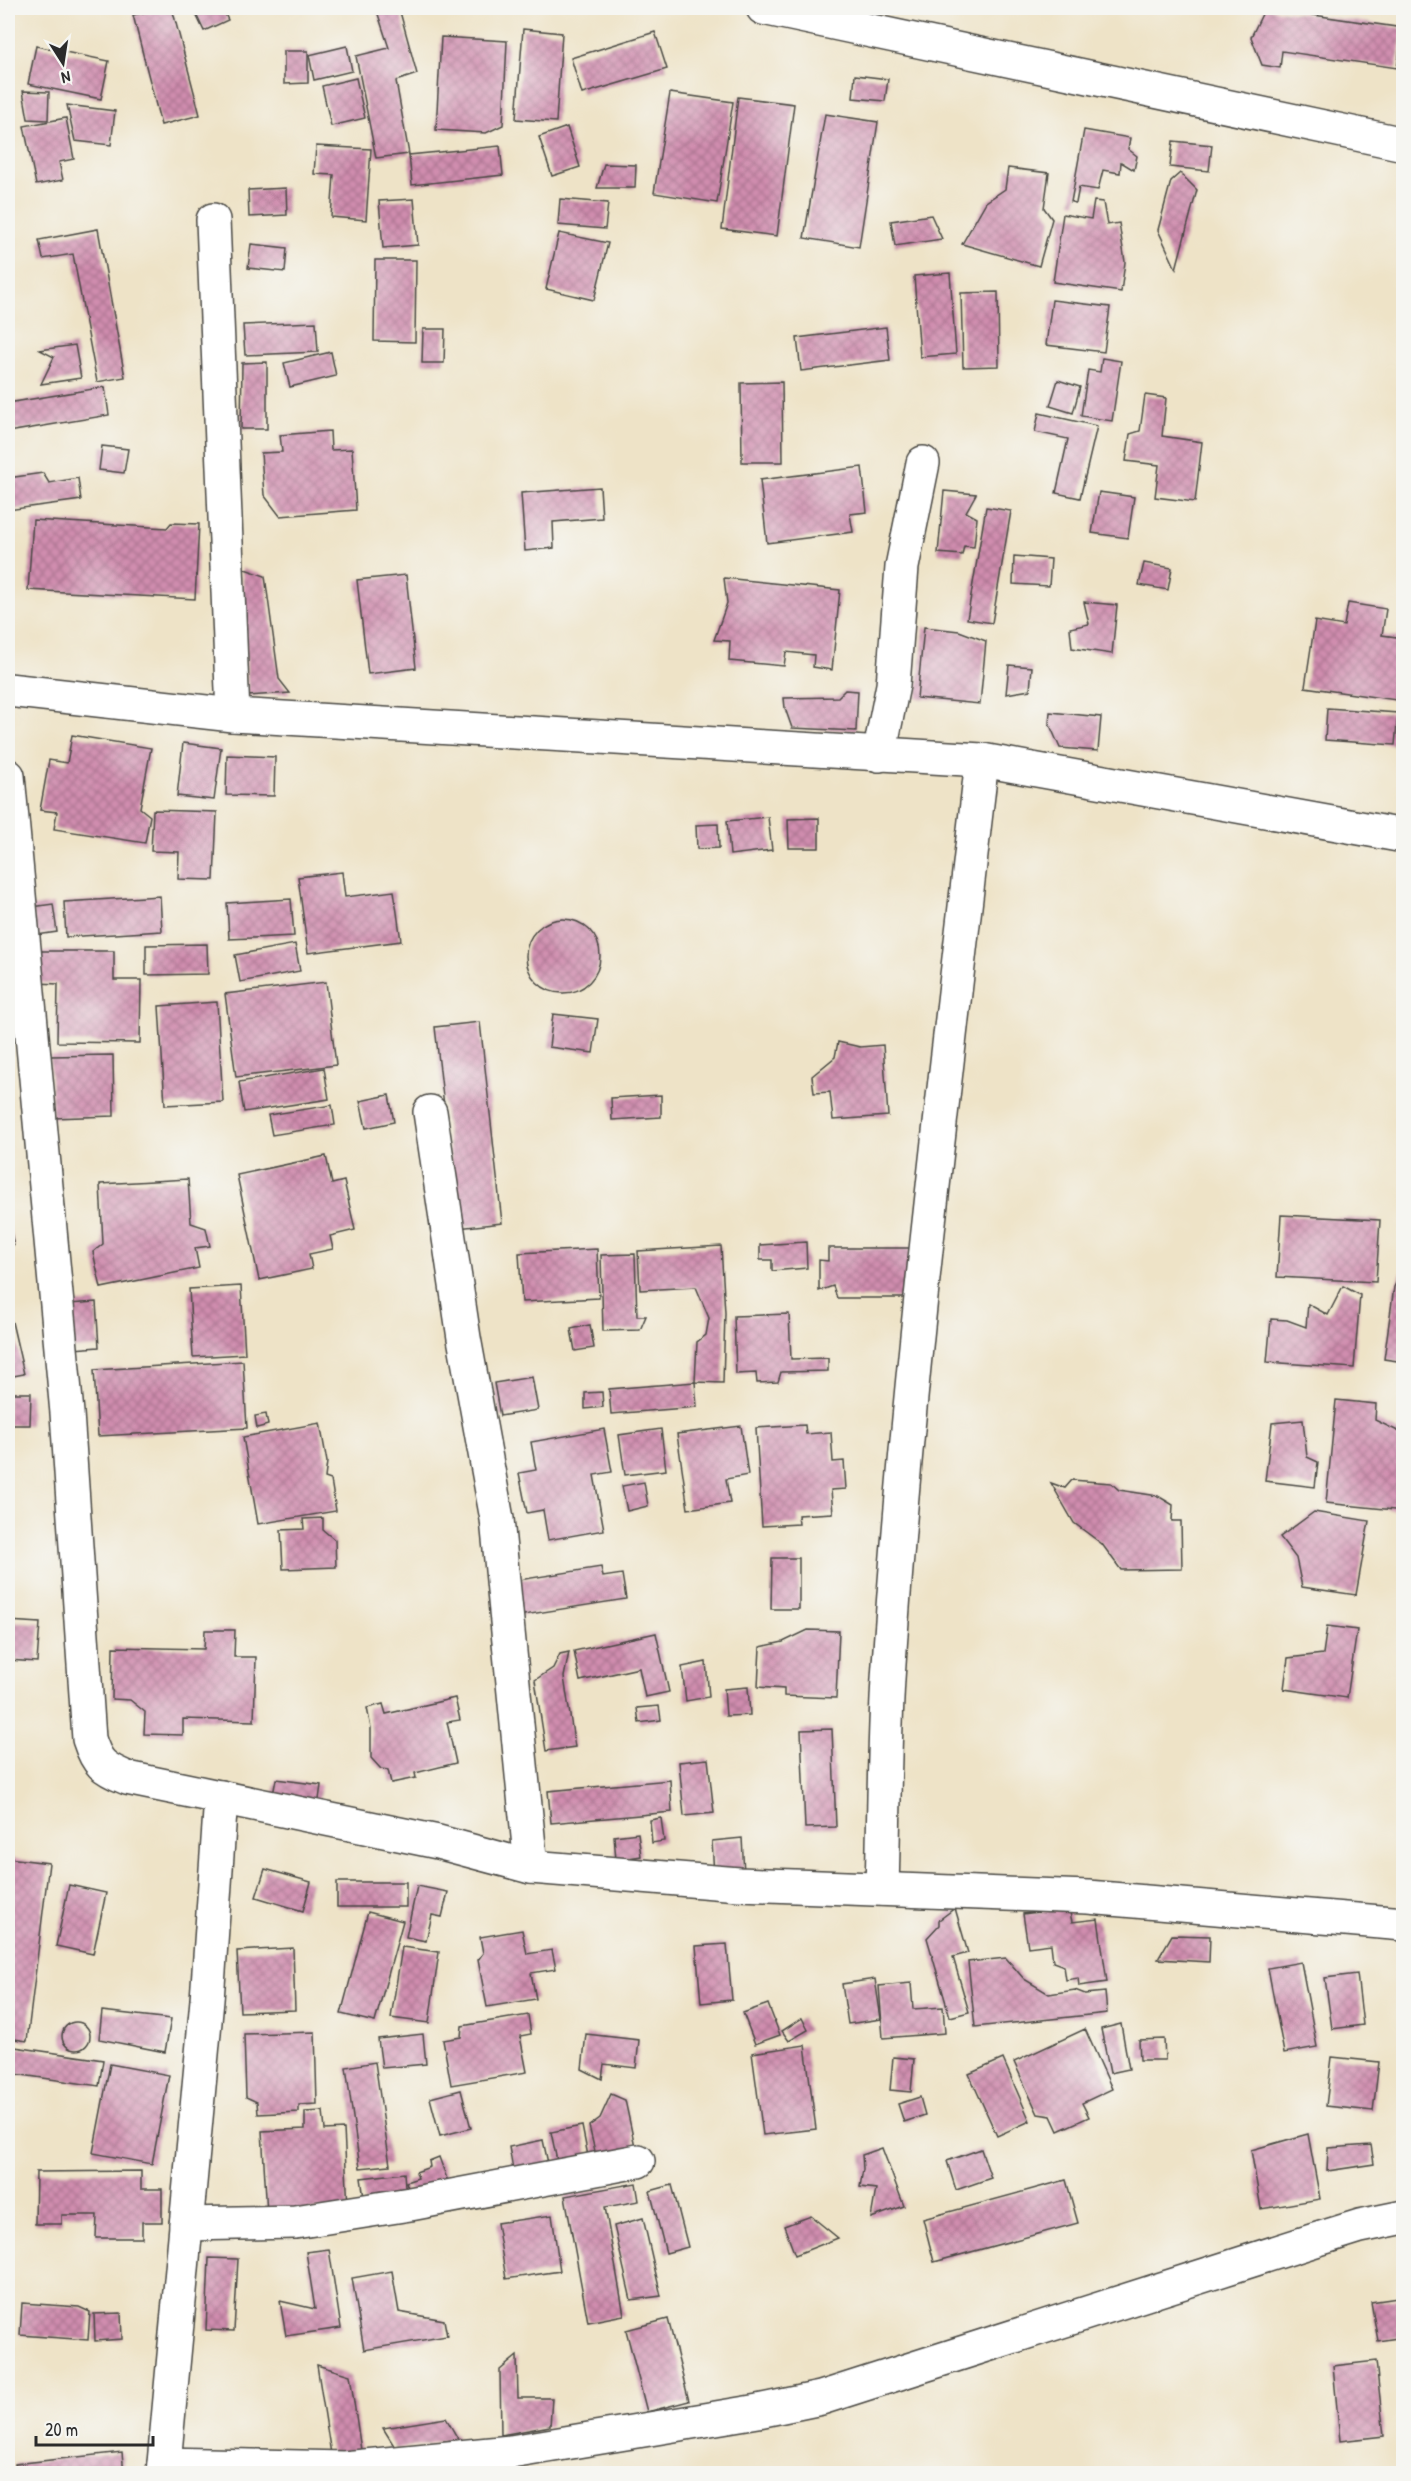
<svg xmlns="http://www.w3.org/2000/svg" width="1411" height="2481" font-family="'Patrick Hand',sans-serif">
<defs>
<pattern id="building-cross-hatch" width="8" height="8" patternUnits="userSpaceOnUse" patternTransform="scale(1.5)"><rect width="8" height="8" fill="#d08daf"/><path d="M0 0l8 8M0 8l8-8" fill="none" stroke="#a9738f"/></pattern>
</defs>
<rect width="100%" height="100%" fill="#f6f6f2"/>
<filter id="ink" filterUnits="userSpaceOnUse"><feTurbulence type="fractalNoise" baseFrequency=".0167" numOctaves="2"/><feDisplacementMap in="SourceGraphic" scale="12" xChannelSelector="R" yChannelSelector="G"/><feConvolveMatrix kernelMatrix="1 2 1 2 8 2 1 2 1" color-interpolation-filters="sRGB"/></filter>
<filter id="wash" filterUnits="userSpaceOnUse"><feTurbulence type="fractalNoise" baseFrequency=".008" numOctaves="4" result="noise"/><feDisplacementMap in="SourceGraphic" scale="24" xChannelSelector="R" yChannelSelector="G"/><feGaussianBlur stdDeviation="1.35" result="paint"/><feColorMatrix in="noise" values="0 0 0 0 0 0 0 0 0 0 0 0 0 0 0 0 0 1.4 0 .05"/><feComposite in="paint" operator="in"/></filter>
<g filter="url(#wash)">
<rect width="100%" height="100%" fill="#eee3c7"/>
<g id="blocks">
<!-- building -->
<g fill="url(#building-cross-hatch)">
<path d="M163,8H172L200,115L161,125L133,15Z"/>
<path d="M193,8H222L228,20L204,31Z"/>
<path d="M376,8H399L417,74L396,81L409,154L376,158L356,56L389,48Z"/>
<path d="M1265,8L1403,28L1397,68L1282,51L1280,68L1262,65L1251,37Z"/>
<path d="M523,29L562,33L556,122L516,119Z"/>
<path d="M655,32L667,69L582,94L571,58Z"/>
<path d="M441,37L507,41L503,125L486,133L436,130Z"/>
<path d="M36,46L109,61L101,99L28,84Z"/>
<path d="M347,46L352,71L314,80L309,55Z"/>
<path d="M284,51H308V83L284,84Z"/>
<path d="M855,75L888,79L885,101L853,98Z"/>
<path d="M356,78L365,118L331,126L322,86Z"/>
<path d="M23,91L49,92L48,120L28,119Z"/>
<path d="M670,93L733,102L717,203L654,193Z"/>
<path d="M738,97L794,104L777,236L722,229Z"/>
<path d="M67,105L115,111L111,145L75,141Z"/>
<path d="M825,114L878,122L859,247L804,238Z"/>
<path d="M66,118L74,159L59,162L63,180L36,185L24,126Z"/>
<path d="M567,127L580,167L552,176L539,137Z"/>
<path d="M1084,130L1130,138L1128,149L1137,156L1134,170L1121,162L1120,173L1103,170L1098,190L1079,187L1076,203L1071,202Z"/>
<path d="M1173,141L1212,145L1209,171L1170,167Z"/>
<path d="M316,146L371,149L366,220L331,217L334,175L314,174Z"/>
<path d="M500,146L503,175L412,185L409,155Z"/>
<path d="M604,164L636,165L635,188H597Z"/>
<path d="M1008,168L1049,173L1044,208L1052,219L1039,266L962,244L986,202L1005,189Z"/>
<path d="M1180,173L1197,190L1176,269L1158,230L1171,181Z"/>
<path d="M286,188L287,215L249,217L248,190Z"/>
<path d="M414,199L418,245L383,248L379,201Z"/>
<path d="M560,199L608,203L605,229L558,225Z"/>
<path d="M1094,201L1103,202L1107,225L1119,223L1125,262L1121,292L1053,282L1063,214L1091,219Z"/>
<path d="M931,215L942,239L895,246L891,221Z"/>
<path d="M98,229L125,377L97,382L73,254L43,259L39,240Z"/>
<path d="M559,233L608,243L594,300L546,289Z"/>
<path d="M251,244L287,248L285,272L248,268Z"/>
<path d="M375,260H416L415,342L374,341Z"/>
<path d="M950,273L956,354L920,357L914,276Z"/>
<path d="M998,292L999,366L963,367L961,293Z"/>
<path d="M1052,300L1110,307L1104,352L1046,345Z"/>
<path d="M316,322L318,352L245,355L243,325Z"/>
<path d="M886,327L890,360L801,371L797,338Z"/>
<path d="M423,329H445L444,363H422Z"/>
<path d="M75,345L81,378L41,384L54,357L40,350Z"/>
<path d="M331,352L336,376L290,387L284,363Z"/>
<path d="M1102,358L1121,361L1112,421L1081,416L1088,370L1100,372Z"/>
<path d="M267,362V429H241L242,363Z"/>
<path d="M1058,380L1080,387L1073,413L1050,406Z"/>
<path d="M782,382L783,462H742L741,383Z"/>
<path d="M105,387L109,415L8,432V403Z"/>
<path d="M1145,395L1166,398L1162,436L1202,442L1195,502L1155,497L1159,465L1126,461L1130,434L1140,431Z"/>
<path d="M1039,413L1097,426L1080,498L1056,493L1068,439L1035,432Z"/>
<path d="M330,431L331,450L352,449L356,510L280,516L264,495L261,453L282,452L280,435Z"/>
<path d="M102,446L128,449L124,473L99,470Z"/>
<path d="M862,467L867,512L850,514L853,532L767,543L760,480Z"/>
<path d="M43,473L49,483L78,478L81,500L8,510V478Z"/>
<path d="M600,487L602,518L553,522L554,548L525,551L521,493Z"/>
<path d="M944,491L976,494L966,512L977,518L974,547L964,546L962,555L938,553Z"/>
<path d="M1099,492L1134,497L1128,538L1092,533Z"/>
<path d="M986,507L1011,511L992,623L967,619Z"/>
<path d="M33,520L167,528L171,523L199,524L195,599L28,590Z"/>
<path d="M1014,556L1051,559L1049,586L1013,584Z"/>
<path d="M1144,563L1172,568L1168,590L1139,585Z"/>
<path d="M242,568L265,576L279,679L290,693L248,696Z"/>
<path d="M406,575L416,668L368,674L357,580Z"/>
<path d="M724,578L840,590L832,670L813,667L814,655L786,652L784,666L729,661L730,641L714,640L727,603Z"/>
<path d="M1084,602L1117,605L1112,654L1072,648L1070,628L1089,624Z"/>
<path d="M1348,603L1386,609L1382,635L1404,638L1403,701L1305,687L1315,621L1344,626Z"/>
<path d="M924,627L959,631L986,641L980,704L917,698Z"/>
<path d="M1009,665L1032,667L1030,690L1006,694Z"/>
<path d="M845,690L858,691L856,731L792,728L785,708L784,698L838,697Z"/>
<path d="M1327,708L1398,713L1395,745L1325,740Z"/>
<path d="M1050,712L1101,717L1098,751L1060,748L1049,723Z"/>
<path d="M72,735L151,748L140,808L150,816L145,843L54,829L57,812L40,810L49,760L67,763Z"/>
<path d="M183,743L221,748L214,800L177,796Z"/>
<path d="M227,755L275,757L274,796L226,795Z"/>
<path d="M153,810L217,812L214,880L178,879L179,852L151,851Z"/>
<path d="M768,817L772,850L730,855L727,821Z"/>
<path d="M819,818V848H789L788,819Z"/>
<path d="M718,824L719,848L697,849L696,825Z"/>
<path d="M342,872L345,897L394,891L401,941L308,953L298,877Z"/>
<path d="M160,896L162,931L66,937L64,902Z"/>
<path d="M291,899L294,936L229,939L227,903Z"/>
<path d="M53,904L57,932L37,935L32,907Z"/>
<circle cx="563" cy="956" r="37"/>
<path d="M207,944L208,974L146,975V945Z"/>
<path d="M295,944L300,971L240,982L235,955Z"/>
<path d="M39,951H114V980H141L140,1043L57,1042L58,984L38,983Z"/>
<path d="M326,982L336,1065L236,1077L225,994Z"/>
<path d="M217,1002L223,1102L165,1105L159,1006Z"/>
<path d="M553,1014L598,1019L593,1053L549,1047Z"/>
<path d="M480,1022L502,1223L458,1228L435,1027Z"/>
<path d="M838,1042L860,1047L883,1045L888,1116L833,1120L830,1092L814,1093L812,1076L835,1057Z"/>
<path d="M113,1055L114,1116L52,1118L50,1056Z"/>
<path d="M324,1068L329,1099L244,1112L239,1082Z"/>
<path d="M389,1095L394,1122L366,1128L360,1101Z"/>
<path d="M661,1095V1117L612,1120L611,1098Z"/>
<path d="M332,1105L335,1125L272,1135L268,1115Z"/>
<path d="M326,1156L332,1184L344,1181L355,1230L330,1236L333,1249L309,1254L312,1269L259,1280L237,1175Z"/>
<path d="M188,1179L191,1223L206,1228L210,1246L195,1248L199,1268L101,1288L93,1252L103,1244L100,1184Z"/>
<path d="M1281,1215L1380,1220L1376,1282L1277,1277Z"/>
<path d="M8,1221L14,1245L8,1247Z"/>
<path d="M806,1242L807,1268L772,1271V1260H760V1245Z"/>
<path d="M721,1246L725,1313L723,1383L695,1382L697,1342L706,1335L709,1318L696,1287L640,1290L638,1251Z"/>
<path d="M828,1248H911L910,1298H837L833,1286L819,1291V1260L828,1261Z"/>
<path d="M597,1249L599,1298L522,1302L519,1253Z"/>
<path d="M635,1254L637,1316H646L640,1330L603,1331L601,1255Z"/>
<path d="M1404,1268V1362L1384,1359L1394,1287Z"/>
<path d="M241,1286L245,1354L193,1357L189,1289Z"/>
<path d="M1343,1286L1360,1295L1354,1368L1267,1362L1271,1319L1287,1320L1306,1327L1308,1304L1328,1315Z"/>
<path d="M96,1302L99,1347L73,1349L69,1304Z"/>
<path d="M789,1314L791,1359L828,1358V1371L781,1372L778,1382L757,1383L756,1373L736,1374L734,1316Z"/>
<path d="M12,1322L24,1374L8,1377V1323Z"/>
<path d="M590,1325L594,1348L575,1351L571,1329Z"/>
<path d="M243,1361L247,1428L98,1436L94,1370Z"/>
<path d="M532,1377L538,1410L500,1416L494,1383Z"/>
<path d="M695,1382L697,1407L611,1414L609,1389Z"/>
<path d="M602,1392L603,1407L585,1409V1393Z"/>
<path d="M8,1393H31L30,1425H8Z"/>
<path d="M1336,1400L1376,1404L1375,1420L1404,1434V1511L1326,1503Z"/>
<path d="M266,1414L268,1425L257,1428L255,1416Z"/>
<path d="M1303,1420L1307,1457L1318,1462L1315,1487L1265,1481L1272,1423Z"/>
<path d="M320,1423L327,1462L325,1478L331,1480L336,1511L258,1524L243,1437Z"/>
<path d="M805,1425L806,1434L831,1432L833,1462L844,1461L846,1489L831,1490L833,1513L798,1515L799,1524L762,1526L756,1428Z"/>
<path d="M741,1426L748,1475L726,1479L730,1503L688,1509L677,1434Z"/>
<path d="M604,1429L612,1472L594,1475L604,1530L548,1540L543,1510L527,1513L519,1473L536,1470L531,1442Z"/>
<path d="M661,1429L666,1470L625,1475L619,1435Z"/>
<path d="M1072,1480L1111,1483L1119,1490L1158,1496L1173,1505L1172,1521H1181L1182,1569L1121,1570L1102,1544L1074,1523L1051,1483L1065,1488Z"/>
<path d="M644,1482L648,1506L627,1511L622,1486Z"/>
<path d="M1314,1512L1369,1521L1356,1595L1302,1587L1296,1558L1280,1537Z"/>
<path d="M323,1518V1530L335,1540L336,1567L283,1569L281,1530L304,1529L303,1519Z"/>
<path d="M772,1558H799V1609H771Z"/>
<path d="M601,1567L603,1577L622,1574L626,1599L518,1616L512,1581Z"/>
<path d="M8,1621L40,1623L37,1662L8,1660Z"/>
<path d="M1327,1626L1357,1630L1347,1698L1284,1689L1288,1658L1323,1654Z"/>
<path d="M205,1630H235L234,1657H256L254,1721L183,1719V1735L144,1734L145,1712L130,1700L112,1699L113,1647L204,1649Z"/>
<path d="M808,1630L839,1631L836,1698L784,1696V1689L758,1687L760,1647L783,1642Z"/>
<path d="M656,1633L669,1692L645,1697L639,1668L580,1681L574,1651Z"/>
<path d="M569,1652L564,1677L575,1747L546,1751L535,1680L553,1668L560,1654Z"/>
<path d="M706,1662L709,1697L686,1701L682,1667Z"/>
<path d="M748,1687L750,1715L726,1716L724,1689Z"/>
<path d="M455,1698L460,1720L447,1722L456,1763L415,1773L416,1778L391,1783L388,1770L381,1769L371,1758V1728L367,1708L383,1704L386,1714Z"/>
<path d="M659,1706L661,1720L639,1723L637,1708Z"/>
<path d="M832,1729L836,1827L805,1828L801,1730Z"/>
<path d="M708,1759L714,1813L684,1816L679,1762Z"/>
<path d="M276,1779L321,1785L318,1807L272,1800Z"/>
<path d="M670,1780L672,1812L551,1823L548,1791Z"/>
<path d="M661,1818L664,1841L652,1843L650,1820Z"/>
<path d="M638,1833L641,1856L616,1860L614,1836Z"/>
<path d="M742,1838L744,1873L714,1875L712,1841Z"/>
<path d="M8,1858L49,1863L27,2041L8,2038Z"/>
<path d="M265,1869L311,1882L303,1911L256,1897Z"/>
<rect x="337" y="1882" width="69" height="25"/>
<path d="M69,1885L106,1893L93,1954L56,1946Z"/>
<path d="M417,1886L448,1892L442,1917L432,1915L426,1941L406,1937Z"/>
<path d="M955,1908L968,1953L953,1957L969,2012L950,2017L927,1938L939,1925V1920Z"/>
<path d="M1069,1908L1072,1922L1098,1919L1107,1982L1079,1986L1078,1978L1066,1980L1064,1966L1053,1962L1051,1944L1028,1947L1023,1914Z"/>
<path d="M368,1912L403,1921L375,2022L341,2014Z"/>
<path d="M522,1930L527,1954L552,1950L556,1969L531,1973L536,1999L487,2007L478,1960L483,1953L480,1937Z"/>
<path d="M1172,1935L1210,1936L1209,1962L1158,1959Z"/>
<path d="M727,1944L732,2000L701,2003L696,1946Z"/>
<path d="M402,1947L439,1952L429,2023L391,2018Z"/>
<path d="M293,1948L295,2010L240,2012L237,1951Z"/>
<path d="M1006,1958L1024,1979L1049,1994L1075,1990L1085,1994L1105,1992L1107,2013L975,2027L968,1962Z"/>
<path d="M1301,1962L1317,2047L1284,2053L1268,1968Z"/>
<path d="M1357,1974L1363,2025L1332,2029L1325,1978Z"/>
<path d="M875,1979L881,2019L848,2024L842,1984Z"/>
<path d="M911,1983L913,2009L943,2007L945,2033L883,2038L879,1986Z"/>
<path d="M768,2004L780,2035L755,2044L743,2013Z"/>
<path d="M102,2011L171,2019L165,2052L99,2039Z"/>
<path d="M528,2015L531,2034L520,2036L527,2072L451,2085L443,2040L461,2037L462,2026Z"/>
<path d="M802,2018L808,2030L789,2041L782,2031Z"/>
<circle cx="76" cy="2036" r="14"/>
<path d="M1121,2024L1129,2069L1110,2073L1101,2029Z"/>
<path d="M1085,2029L1112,2089L1082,2103L1089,2117L1058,2131L1051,2116L1038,2114L1014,2062Z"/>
<path d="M315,2032L317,2104L299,2105V2112L258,2114L257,2102L246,2097L244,2034Z"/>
<path d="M423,2034L426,2064L382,2068L378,2039Z"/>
<path d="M586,2034L639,2040L636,2068L604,2064L602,2079L582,2069Z"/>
<path d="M1164,2039L1165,2060H1140L1139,2040Z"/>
<path d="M805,2045L816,2129L763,2135L752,2053Z"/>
<path d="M8,2046L103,2060L99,2086L8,2073Z"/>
<path d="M893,2057L914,2059L911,2092L890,2090Z"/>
<path d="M1332,2057L1379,2062L1373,2111L1326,2106Z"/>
<path d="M1003,2059L1030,2121L997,2136L969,2074Z"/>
<path d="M375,2062L390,2165L360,2168L346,2067Z"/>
<path d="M110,2064L169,2075L152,2164L93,2153Z"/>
<path d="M461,2090L471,2128L440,2136L430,2098Z"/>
<path d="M611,2094L625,2100L636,2151L597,2160L589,2126L600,2118Z"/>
<path d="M920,2097L925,2115L904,2122L898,2104Z"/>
<path d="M323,2111L325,2130L344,2129L348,2208L267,2213L262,2131L305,2129V2112Z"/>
<path d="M582,2126L589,2161L558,2166L551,2132Z"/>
<path d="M1308,2134L1320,2199L1261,2209L1251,2150Z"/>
<path d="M543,2140L549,2168L514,2175L509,2147Z"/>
<path d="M1371,2145L1374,2164L1327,2171L1328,2148Z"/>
<path d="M882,2148L904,2206L871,2218L876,2189L860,2187L863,2169L862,2155Z"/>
<path d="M981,2149L991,2178L956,2190L947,2161Z"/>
<path d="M439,2157L450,2187L413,2201L406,2182L418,2178L416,2172L430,2167L429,2161Z"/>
<path d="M141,2171V2189H162V2222H142V2238H96L97,2215H62V2224H35L36,2172Z"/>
<path d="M404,2173L406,2199L365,2204L361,2178Z"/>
<path d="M1066,2180L1078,2223L934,2262L923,2219Z"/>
<path d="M636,2183L639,2201L605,2207L624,2315L588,2322L565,2196Z"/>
<path d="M672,2185L688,2247L666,2253L650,2191Z"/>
<path d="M552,2215L560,2271L506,2279L497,2223Z"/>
<path d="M811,2216L838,2238L795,2255L784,2226Z"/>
<path d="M643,2218L661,2296L631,2300L614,2226Z"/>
<path d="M329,2249L341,2328L286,2336L280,2301L315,2309L306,2252Z"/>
<path d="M209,2258L238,2259L234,2331L206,2330Z"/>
<path d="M392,2271L399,2312L444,2320L447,2336L364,2350L352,2278Z"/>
<path d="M1404,2297V2337L1378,2341L1371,2302Z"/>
<path d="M22,2303L79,2307L90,2312L88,2340L20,2335Z"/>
<path d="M121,2313L122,2339L95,2341L94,2314Z"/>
<path d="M668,2319L689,2401L647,2412L626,2330Z"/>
<path d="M517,2356L518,2398H552L550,2426L501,2435L500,2370Z"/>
<path d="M1376,2361L1384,2436L1340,2441L1333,2366Z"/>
<path d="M317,2365L350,2375L361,2450L331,2454Z"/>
<path d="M446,2418L458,2439L396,2449L383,2428Z"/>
<path d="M122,2452L124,2474H16L15,2464Z"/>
</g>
</g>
</g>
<g filter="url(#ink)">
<use href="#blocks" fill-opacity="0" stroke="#484742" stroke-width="1.5"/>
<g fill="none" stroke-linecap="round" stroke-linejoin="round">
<!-- street casing -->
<g stroke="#484742" stroke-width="36">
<g id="street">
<path d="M763,8L1404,144"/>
<path d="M213,220L233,715"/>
<path d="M8,690L233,715L982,760L1404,836"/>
<path d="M879,755L893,685L902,567L923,463"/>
<path d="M8,776L67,1413L89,1739C97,1764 103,1768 127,1778L438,1842L531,1867L739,1884L1088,1897L1404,1924"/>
<path d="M430,1112L464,1338L497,1519L531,1867"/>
<path d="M882,1889C884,1819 884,1749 888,1679C908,1371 947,1066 982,760"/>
<path d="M186,2224L295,2222L410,2204L638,2161"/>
<path d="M164,2464L344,2468L511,2452L758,2411L821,2398L1315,2240L1360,2226L1404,2217"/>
<path d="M163,2474L207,2000L221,1797"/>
</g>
</g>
<!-- street -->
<use href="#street" stroke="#fff" stroke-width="33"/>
</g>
</g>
<!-- margin -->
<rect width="1411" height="2481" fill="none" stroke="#f6f6f2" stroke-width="30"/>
<!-- north arrow -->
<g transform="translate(63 63) rotate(168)" stroke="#f6f6f2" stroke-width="4.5" paint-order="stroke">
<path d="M0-4.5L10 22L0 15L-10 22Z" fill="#2b2b2b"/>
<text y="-9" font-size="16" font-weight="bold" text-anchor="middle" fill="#2b2b2b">N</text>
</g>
<!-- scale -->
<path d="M36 2436v9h117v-9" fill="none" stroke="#2b2b2b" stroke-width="3"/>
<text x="45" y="2436" font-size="18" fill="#2b2b2b" stroke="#f6f6f2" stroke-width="4.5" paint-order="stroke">20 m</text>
</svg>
